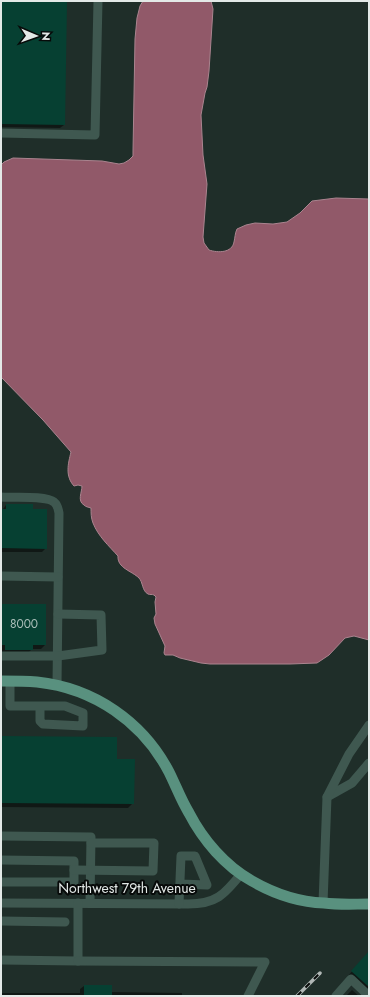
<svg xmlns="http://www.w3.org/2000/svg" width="370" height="997" font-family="Jost,sans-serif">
<rect width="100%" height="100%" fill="#1a221f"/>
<!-- built -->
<rect fill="#1f2e29" x="1" y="1" width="368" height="995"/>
<!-- water -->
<path fill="#915969" stroke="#aa848f" d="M143,1H211L213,9L209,71L207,87L205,93L201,115L203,155L207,184L203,237L204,243L209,250C218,253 232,253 234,242C235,238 235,233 237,229L246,225L255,223L273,224L287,222L300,213L312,201L336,198L369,199V640L354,636L345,638L329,655L317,663L290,664H210L201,663L180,658L173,655H165L164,653L165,646L155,624L154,618L156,614L155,602L156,597L154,595C152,594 150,595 148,594C142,591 143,582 139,578C132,571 117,568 118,556C109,546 98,536 93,523C91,518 91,513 91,508C88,507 86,507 84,505C77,501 82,492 82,486L78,485L74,486C65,476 68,464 71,452L43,420L1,377V165L4,162L13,158L102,161L119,164L124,163L129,160L133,156V151L135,39L137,18L140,6Z"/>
<!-- shadow -->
<g fill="#0007">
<path d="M1,1H66L64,125L60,128L1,127Z"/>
<path d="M6,505L46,548L42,552H1V510H3V509Z"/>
<path d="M1,604L45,605V645L41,649H32L28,653H2V648H1Z"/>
<path d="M1,737L116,760L133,803L128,808L1,807Z"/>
<path d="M369,952V996L347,977Z"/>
<path d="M84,986L111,992L182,993V996H1V993H80V989Z"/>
<path d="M352,990L359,996H346Z"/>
</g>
<!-- building -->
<g fill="#064032">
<path d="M1,1H67L65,125L1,124Z"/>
<path d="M6,504H33V509H47V549L1,548V509H6Z"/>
<path d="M1,604H46V645H33V650H5V645H1Z"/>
<path d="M1,736L117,737V759H135L134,804L1,803Z"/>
<path d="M369,951V987L351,971Z"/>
<rect x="84" y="985" width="28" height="11"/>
</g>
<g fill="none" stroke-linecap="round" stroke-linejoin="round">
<!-- minor -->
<g stroke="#3f5850" stroke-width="9">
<path d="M1,133L95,135L98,1"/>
<path d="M1,497C12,498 46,495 54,502C58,505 58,509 59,513L57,685"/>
<path d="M1,576L58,577"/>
<path d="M1,656H58L102,650L101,615L58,614"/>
<path d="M10,681V706H65L83,713V726L43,724L40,721V706"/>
<path d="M327,797L352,783L369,763"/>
<path d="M1,836L91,837L90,903"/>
<path d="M1,860L74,861V882H1"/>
<path d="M74,870L153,871L154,843H91"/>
<path d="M1,903L188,904C216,904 224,895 241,874"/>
<path d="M323,903L327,797L349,754L369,725"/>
<path d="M179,904L181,856H195L207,885L180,884"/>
<path d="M1,921L65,922"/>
<path d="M1,960L78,961V903"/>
<path d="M78,961L265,962L248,996"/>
<path d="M336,996L351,979L369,996"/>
</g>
<!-- major -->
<path stroke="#59917f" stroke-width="11" d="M1,681C13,681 25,681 37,682C94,688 143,722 169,772C176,786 181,800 189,813C203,840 225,866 252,881C273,893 299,902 324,903C339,905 354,904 369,904"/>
<!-- rail casing -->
<g stroke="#b1b8b6" stroke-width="3.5">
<path id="rail" d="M297,996L320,973"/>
</g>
<!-- rail -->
<use href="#rail" stroke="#070a09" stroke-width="2" stroke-dasharray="6" stroke-linecap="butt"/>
</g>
<g text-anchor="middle" stroke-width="4" stroke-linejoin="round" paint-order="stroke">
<!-- number labels -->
<g font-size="12" fill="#acbfba">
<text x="24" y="628">8000</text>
</g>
<!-- street labels -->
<g font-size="14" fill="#e3e9e7" stroke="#070a09">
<text x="127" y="893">Northwest 79th Avenue</text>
</g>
</g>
<!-- border -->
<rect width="370" height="997" fill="none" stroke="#e3e9e7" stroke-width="4"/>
<!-- north arrow -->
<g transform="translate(36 36) rotate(92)" stroke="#070a09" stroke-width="3" paint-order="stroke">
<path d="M0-3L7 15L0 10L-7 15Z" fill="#e3e9e7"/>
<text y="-6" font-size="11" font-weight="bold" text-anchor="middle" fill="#e3e9e7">N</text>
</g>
</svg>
